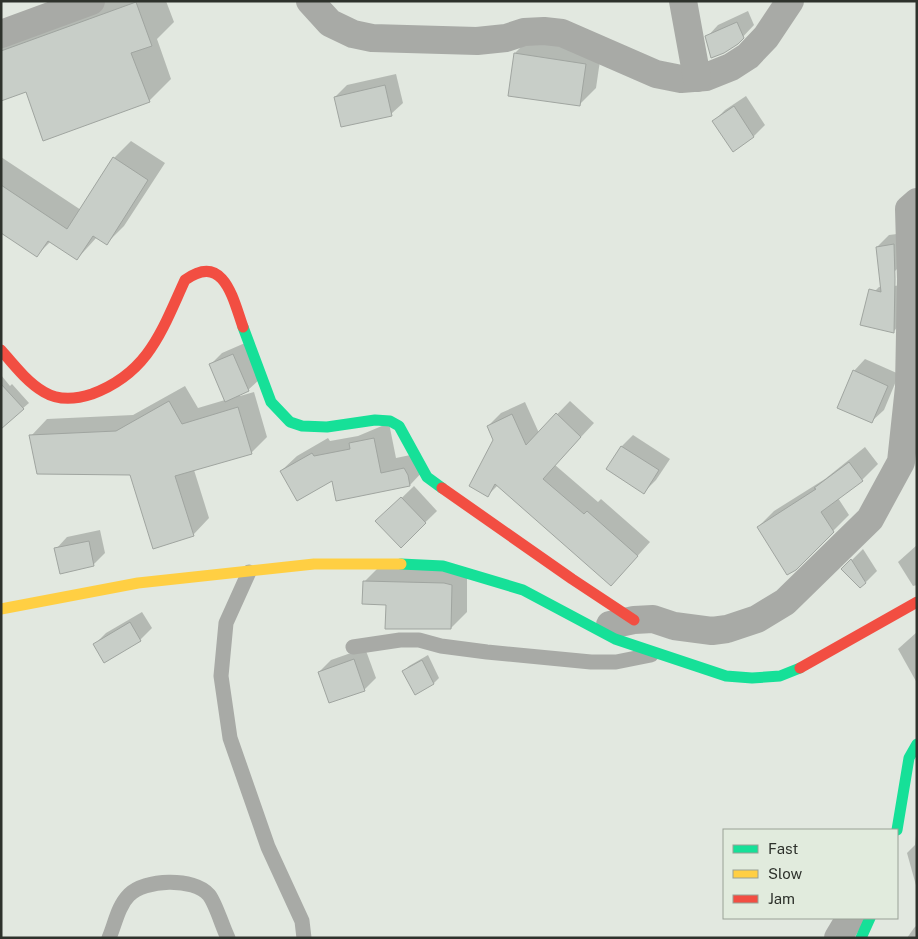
<svg xmlns="http://www.w3.org/2000/svg" width="918" height="939" font-family="'Public Sans',sans-serif">
<rect width="100%" height="100%" fill="#e2e8e0"/>
<!-- shadow -->
<g fill="#0003">
<path d="M102,1H166L174,22L157,39L171,79L149,101L26,91L1,100V40Z"/>
<path d="M748,11L754,25L737,43L707,37L718,25Z"/>
<path d="M532,36L602,47L596,88L579,105L515,53Z"/>
<path d="M396,74L403,103L391,114L335,97L347,85Z"/>
<path d="M746,96L765,125L754,136L733,150L714,121L725,110Z"/>
<path d="M131,141L165,163L124,226L107,243L97,237L77,259L51,241L37,255L1,231V157L81,210L114,158Z"/>
<path d="M905,233L906,260L894,272L877,247L889,235Z"/>
<path d="M906,285L905,319L894,331L867,299L879,287Z"/>
<path d="M245,343L260,379L248,390L240,394V396L254,392L267,437L251,453L194,470L209,518L193,535L131,474L31,436L47,419L133,415L185,386L198,408L225,400L210,365L222,353Z"/>
<path d="M865,359L899,374L884,410L872,421L854,371Z"/>
<path d="M1,375L10,386L12,384L29,403L7,422L1,415Z"/>
<path d="M570,401L594,423L555,465L598,502L601,499L650,542L624,571L498,485L488,495L495,440L488,426L501,413L525,402L539,433Z"/>
<path d="M389,423L396,458L420,453L425,469L410,485L333,479L281,471L297,456L328,438L330,441L358,436Z"/>
<path d="M633,435L670,459L656,480L644,492L608,468L622,446Z"/>
<path d="M865,447L878,464L862,480L838,498L849,515L795,569L758,527L774,511L825,479Z"/>
<path d="M414,486L437,511L401,546L377,522Z"/>
<path d="M100,530L105,553L94,564L61,572L56,549L67,537Z"/>
<path d="M917,545V585L913,586L898,562Z"/>
<path d="M863,549L877,571L866,582L843,569Z"/>
<path d="M380,566L467,569V612L451,628L387,603L364,582Z"/>
<path d="M142,612L152,628L140,640L94,645L106,633Z"/>
<path d="M917,632V683L898,649Z"/>
<path d="M365,648L376,678L364,690L319,672L331,660Z"/>
<path d="M428,655L439,678L434,683L415,693L404,671L409,666Z"/>
<path d="M917,826V889L907,853L915,845Z"/>
<path d="M917,925V938H907L914,928Z"/>
</g>
<!-- building -->
<g fill="#c8cec8" stroke="#a0a5a0">
<path d="M136,2L152,46L131,53L150,102L43,141L26,92L1,101V51Z"/>
<path d="M737,22L744,38L738,44L724,53L711,58L705,36Z"/>
<path d="M514,53L586,64L580,106L508,96Z"/>
<path d="M385,85L392,116L341,127L334,97Z"/>
<path d="M734,106L754,137L733,152L712,121Z"/>
<path d="M113,157L148,180L107,245L93,236L77,260L48,241L37,257L1,233V185L67,229Z"/>
<path d="M894,244L895,279L894,333L860,325L869,289L881,292L876,247Z"/>
<path d="M233,354L249,391L225,402L209,364Z"/>
<path d="M853,370L888,386L872,423L837,408Z"/>
<path d="M1,384L24,409L1,429Z"/>
<path d="M169,401L182,424L238,407L252,454L175,476L194,536L153,549L130,475L37,474L29,435L116,431Z"/>
<path d="M556,413L581,437L543,479L584,514L587,511L638,556L611,586L495,484L488,497L469,486L493,440L487,426L512,414L526,445Z"/>
<path d="M374,438L381,473L404,468L408,475L410,486L336,501L332,481L297,501L280,471L312,453L314,456L350,449L349,443Z"/>
<path d="M621,446L659,470L644,494L606,469Z"/>
<path d="M849,462L863,481L821,512L834,532L796,570L787,575L757,527L816,489L814,488Z"/>
<path d="M401,497L426,523L401,548L375,521Z"/>
<path d="M89,541L94,566L60,574L54,548Z"/>
<path d="M851,559L866,583L860,588L841,569Z"/>
<path d="M363,581L444,583L452,585L451,629H385L386,605L362,604Z"/>
<path d="M130,622L141,641L104,663L93,644Z"/>
<path d="M354,659L365,691L329,703L318,672Z"/>
<path d="M422,660L434,684L415,695L402,671Z"/>
</g>
<g fill="none" stroke-linecap="round" stroke-linejoin="round">
<!-- lane -->
<g stroke="#a8aaa6" stroke-width="15">
<path d="M249,572L226,623L221,676L230,738L268,847L302,921L304,938"/>
<path d="M353,647L400,640H419L441,646L487,652L591,662H616L651,655"/>
<path d="M109,938C115,924 118,906 129,895C144,879 194,877 209,895C216,904 222,926 228,938"/>
</g>
<!-- street -->
<g stroke="#a8aaa6" stroke-width="28">
<path d="M310,1L330,23L353,34L372,38L477,41L506,38L524,32L544,31L562,33L656,74L681,79L706,77L731,67L748,56L766,37L790,1"/>
<path d="M683,1L697,78"/>
<path d="M1,34L91,1"/>
<path d="M610,625L634,620L653,619L674,626L712,631L727,629L757,619L785,602L870,519L901,462L909,387L911,279L909,209L917,202"/>
<path d="M838,938L850,918"/>
</g>
<!-- fast -->
<g stroke="#16e098" stroke-width="11">
<path d="M243,327L271,402L290,422L302,426L327,427L375,420L390,421L399,426L427,477L442,488"/>
<path d="M401,564L443,566L523,590L615,639L726,676L752,678L780,676L800,668"/>
<path d="M897,830L909,758L917,744"/>
<path d="M861,938L870,918"/>
</g>
<!-- slow -->
<path stroke="#ffcf43" stroke-width="11" d="M1,609L138,583L314,564H401"/>
<!-- jam -->
<g stroke="#f24e42" stroke-width="11">
<path d="M1,350C14,365 27,382 44,392C59,401 77,399 92,394C149,373 162,330 185,280C224,252 233,299 243,327"/>
<path d="M442,488L572,579L634,620"/>
<path d="M800,668L917,602"/>
</g>
</g>
<!-- border -->
<rect width="918" height="939" fill="none" stroke="#2e322c" stroke-width="5"/>
<!-- legend -->
<rect x="723" y="829" width="175" height="90" fill="#e1ebdd" stroke="#99a196"/>
<rect x="733" y="845" width="25" height="8" fill="#16e098" stroke="#99a196"/>
<text x="768" y="854" font-size="15" fill="#2e322c">Fast</text>
<rect x="733" y="870" width="25" height="8" fill="#ffcf43" stroke="#99a196"/>
<text x="768" y="879" font-size="15" fill="#2e322c">Slow</text>
<rect x="733" y="895" width="25" height="8" fill="#f24e42" stroke="#99a196"/>
<text x="768" y="904" font-size="15" fill="#2e322c">Jam</text>
</svg>
